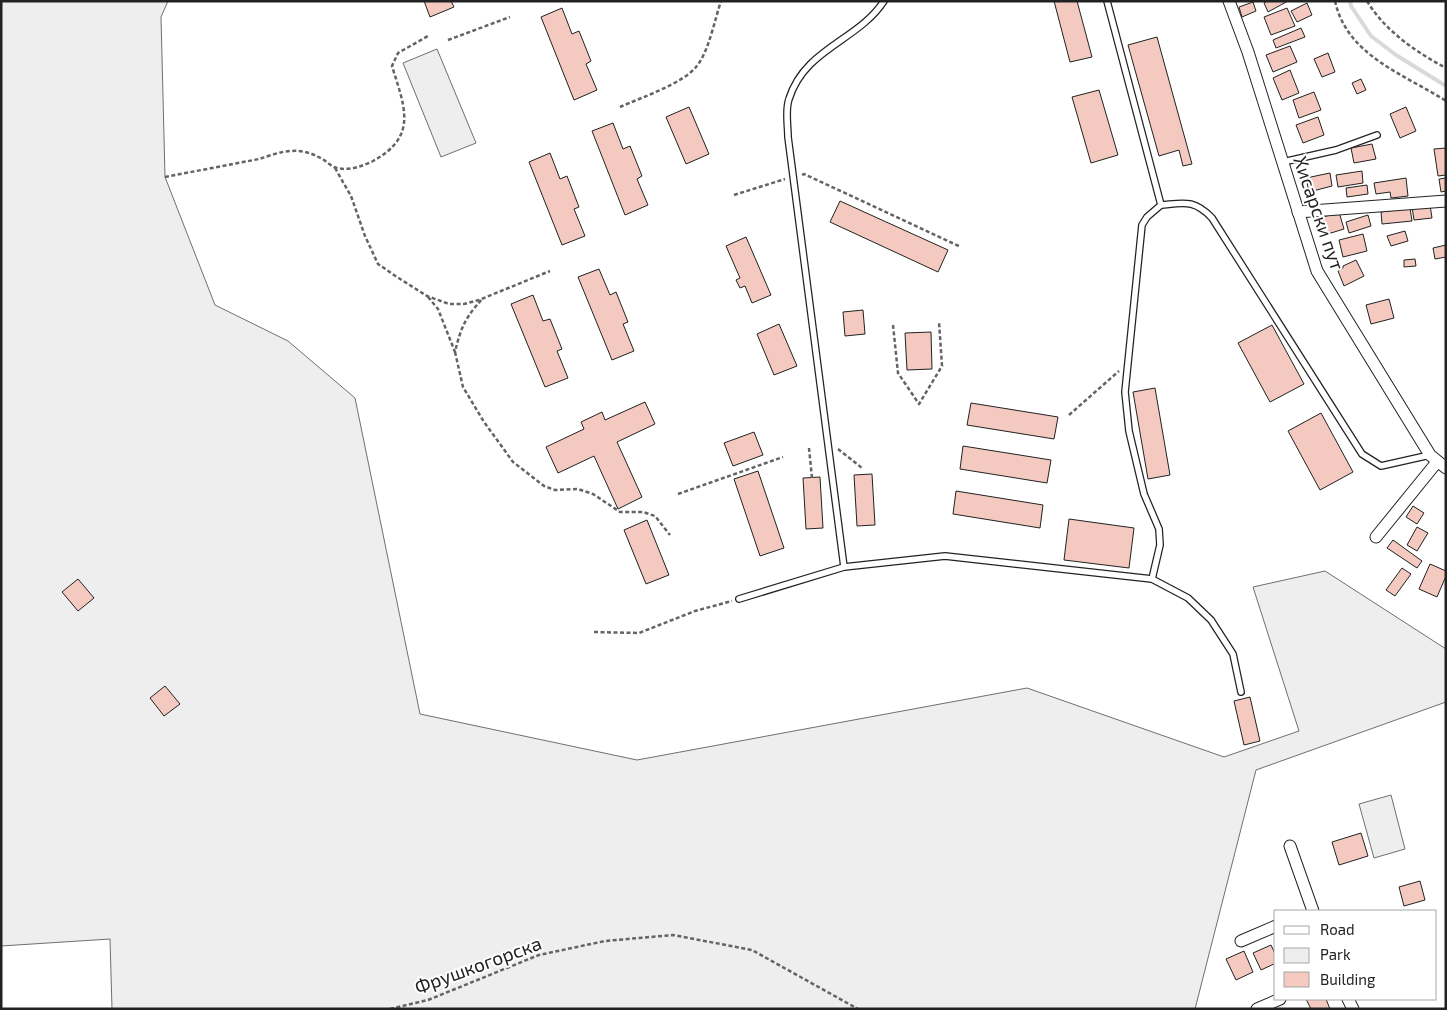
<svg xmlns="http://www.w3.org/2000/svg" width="1447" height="1010" font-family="'Exo 2',sans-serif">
<rect width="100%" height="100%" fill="#fff"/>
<!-- green -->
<g fill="#eee" stroke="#6f6f6f">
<path d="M1,1H168L161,17L165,177L215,305L288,341L355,398L420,714L637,760L1027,688L1224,757L1299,731L1253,587L1325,571L1446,649V702L1256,770L1195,1009H112L110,939L1,946Z"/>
<path d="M437,49L476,143L441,157L403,63Z"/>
<path d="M1391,795L1405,849L1374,858L1359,804Z"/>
</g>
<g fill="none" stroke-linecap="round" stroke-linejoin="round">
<!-- stream -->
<path stroke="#d9d9d9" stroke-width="4" d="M1350,1L1351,6L1371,36L1396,55L1446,86"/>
</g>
<!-- building -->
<g fill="#f3c9c0" stroke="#222">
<path d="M424,1H451L454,7L430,17Z"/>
<path d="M1054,1H1077L1092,57L1070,62Z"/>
<path d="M1267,1H1288L1268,12L1264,3Z"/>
<path d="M1253,2L1256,11L1242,17L1239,7Z"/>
<path d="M1307,3L1312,15L1297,22L1291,11Z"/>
<path d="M562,8L572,34L579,31L591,61L586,64L597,90L574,100L541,17Z"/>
<path d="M1287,8L1295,26L1271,35L1264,17Z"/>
<path d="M1301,28L1305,37L1276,48L1273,40Z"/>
<path d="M1157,37L1192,164L1183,166L1179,150L1159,156L1128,45Z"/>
<path d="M1290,46L1297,62L1273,72L1266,55Z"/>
<path d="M1328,53L1335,72L1322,77L1314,59Z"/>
<path d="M1290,70L1299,93L1282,100L1273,78Z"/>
<path d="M1361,79L1366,90L1357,94L1352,83Z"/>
<path d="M1099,90L1118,155L1091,163L1072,97Z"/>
<path d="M1314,92L1321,110L1299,118L1293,100Z"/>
<path d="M689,107L709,154L686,164L666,117Z"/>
<path d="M1406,107L1416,131L1400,138L1390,114Z"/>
<path d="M1318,117L1324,135L1303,143L1296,125Z"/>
<path d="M613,123L623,149L630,146L642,176L637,179L648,205L625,215L592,131Z"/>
<path d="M1372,144L1376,159L1354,163L1351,148Z"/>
<path d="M1446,148V175L1438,176L1434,149Z"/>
<path d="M550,153L560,179L567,176L579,207L574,209L585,236L562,245L529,162Z"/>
<path d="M1362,171L1363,183L1338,187L1336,175Z"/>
<path d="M1330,173L1332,186L1309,192L1306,178Z"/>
<path d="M1406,178L1408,196L1391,198L1390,192L1376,194L1374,183Z"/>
<path d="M1446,178V191L1441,192L1439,179Z"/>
<path d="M1367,185L1368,194L1347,197L1346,188Z"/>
<path d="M840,201L948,250L938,272L830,222Z"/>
<path d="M1430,205L1432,218L1414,220L1412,207Z"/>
<path d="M1410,208L1412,221L1382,224L1381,212Z"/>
<path d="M1339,212L1344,229L1321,236L1318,224L1322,223L1320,218Z"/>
<path d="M1368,215L1371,226L1349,233L1346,222Z"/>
<path d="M1405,231L1408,241L1391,246L1387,236Z"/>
<path d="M1363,234L1367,251L1343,257L1339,240Z"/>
<path d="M746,237L771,295L752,303L745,286L740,288L736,280L740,278L726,246Z"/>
<path d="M1446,245V257L1435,259L1433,248Z"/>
<path d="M1415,259L1416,266L1404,267V260Z"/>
<path d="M1356,260L1364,276L1344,286L1338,271L1343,268V266Z"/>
<path d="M599,269L610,295L616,292L628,322L623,324L634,351L612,360L578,277Z"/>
<path d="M533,295L543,321L550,319L562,349L557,351L568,378L545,387L511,304Z"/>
<path d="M1389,299L1394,318L1371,324L1366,305Z"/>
<path d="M863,310L865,334L845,336L843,312Z"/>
<path d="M779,324L797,366L774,375L757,334Z"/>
<path d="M1272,325L1304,384L1270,402L1238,343Z"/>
<path d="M931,332L932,369L907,370L905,333Z"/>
<path d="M1155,388L1170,475L1148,479L1133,392Z"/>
<path d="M645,402L655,424L617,442L642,497L618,509L594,456L558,473L546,447L584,429L581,422L602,412L605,420Z"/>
<path d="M971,403L1058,417L1054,439L967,425Z"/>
<path d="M1321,413L1353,472L1320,490L1288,431Z"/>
<path d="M754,432L763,455L733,466L724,443Z"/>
<path d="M963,446L1051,460L1047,483L960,469Z"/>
<path d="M758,471L784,548L760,556L734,479Z"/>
<path d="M872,474L875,525L857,526L854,475Z"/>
<path d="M820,477L823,528L806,529L803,478Z"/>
<path d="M956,491L1043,505L1040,528L953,514Z"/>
<path d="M1413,506L1424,513L1417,524L1406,517Z"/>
<path d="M1069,519L1134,528L1129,568L1064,560Z"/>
<path d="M647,520L669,575L646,584L624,530Z"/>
<path d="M1417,527L1428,533L1417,551L1407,545Z"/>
<path d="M1393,540L1422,561L1417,568L1387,548Z"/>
<path d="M1430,564L1446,571V576L1437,597L1419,589Z"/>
<path d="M1402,568L1411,574L1395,596L1386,590Z"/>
<path d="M78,579L94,598L78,611L62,592Z"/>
<path d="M165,686L180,704L164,716L150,698Z"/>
<path d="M1250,697L1260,741L1244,745L1234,701Z"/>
<path d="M1361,833L1368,856L1339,865L1332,842Z"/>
<path d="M1420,881L1425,900L1404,906L1399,887Z"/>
<path d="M1271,945L1276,956V963L1261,970L1253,953Z"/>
<path d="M1244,951L1253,972L1236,980L1226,959Z"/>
<path d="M1306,999H1326L1330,1009H1311Z"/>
</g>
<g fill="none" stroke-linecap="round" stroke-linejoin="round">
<!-- lane casing -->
<g stroke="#222" stroke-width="8">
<g id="lane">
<path d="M1107,1L1161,205C1184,203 1194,199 1212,218L1362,454L1381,466L1430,455"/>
<path d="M1283,162L1336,150L1377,135"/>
<path d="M844,567L788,137C788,126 785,110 789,99C805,48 858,41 884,1"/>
<path d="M1152,579L1160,545L1159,529L1144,494L1129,431L1125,392L1142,225L1147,217L1161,205"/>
<path d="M739,599L844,567L945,556L1152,579L1188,598L1211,620L1233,654L1241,692"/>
</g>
</g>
<!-- street casing -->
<g stroke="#222" stroke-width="13">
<g id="street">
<path d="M1229,1L1248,52L1317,271L1430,455L1446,468"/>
<path d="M1298,212L1446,201"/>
<path d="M1376,537L1437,462"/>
<path d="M1290,846L1313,911"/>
<path d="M1241,941L1276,926"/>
<path d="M1348,999L1353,1009"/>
<path d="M1257,1009L1280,999"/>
</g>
</g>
<!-- path -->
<g stroke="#646464" stroke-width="2.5" stroke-dasharray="4 2.5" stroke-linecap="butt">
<path d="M1335,1C1347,56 1404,74 1446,101"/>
<path d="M1367,1C1385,31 1416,52 1446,68"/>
<path d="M448,40L510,17"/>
<path d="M620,107C640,98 682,84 696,67C708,54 715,19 721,1"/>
<path d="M335,168L351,196L365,236L378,264L397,277L427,296L449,304H464L479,300L550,271"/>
<path d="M802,175L804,174L961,247"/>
<path d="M165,177C196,171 228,165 259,159C269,156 281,151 292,151C304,150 314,154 324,160C328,163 332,167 337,168C349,171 363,166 373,161C419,136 404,106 392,66L398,53L428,36"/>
<path d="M734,195L785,179"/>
<path d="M428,297L438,309L455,352C461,327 465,318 483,298"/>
<path d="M893,325L898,373L919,404L942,366L939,322"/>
<path d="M455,352L463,387L484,422L513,462L544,486L555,490L578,489L593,494L620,512H643L655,516L670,535"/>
<path d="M1069,415L1119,371"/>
<path d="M809,448L812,478"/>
<path d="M838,449L862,468"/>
<path d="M678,494L783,457"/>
<path d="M594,632L639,633L695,611L732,601"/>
<path d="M390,1009L428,1000L539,955L605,941L673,935L752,950L858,1009"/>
</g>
<!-- lane -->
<use href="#lane" stroke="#fff" stroke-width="5.5"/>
<!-- street -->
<use href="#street" stroke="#fff" stroke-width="11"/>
</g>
<g text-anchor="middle" stroke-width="4" stroke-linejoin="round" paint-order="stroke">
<!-- street labels -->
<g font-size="19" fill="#222" stroke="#fff">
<text transform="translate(1319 213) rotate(71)" y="7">Хисарски пут</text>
<text transform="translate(478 965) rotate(-20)" y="7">Фрушкогорска</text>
</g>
</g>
<!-- border -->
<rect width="1447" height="1010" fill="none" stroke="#222222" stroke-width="5"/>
<!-- legend -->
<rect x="1274" y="910" width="162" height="90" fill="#ffffff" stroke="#a7a7a7"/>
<rect x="1284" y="926" width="25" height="8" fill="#ffffff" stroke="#a7a7a7"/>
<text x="1320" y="935" font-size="15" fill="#222222">Road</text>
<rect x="1284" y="948" width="25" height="15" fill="#eeeeee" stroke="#a7a7a7"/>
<text x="1320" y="960" font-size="15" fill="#222222">Park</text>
<rect x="1284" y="972" width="25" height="15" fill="#f3c9c0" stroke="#a7a7a7"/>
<text x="1320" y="985" font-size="15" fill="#222222">Building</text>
</svg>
